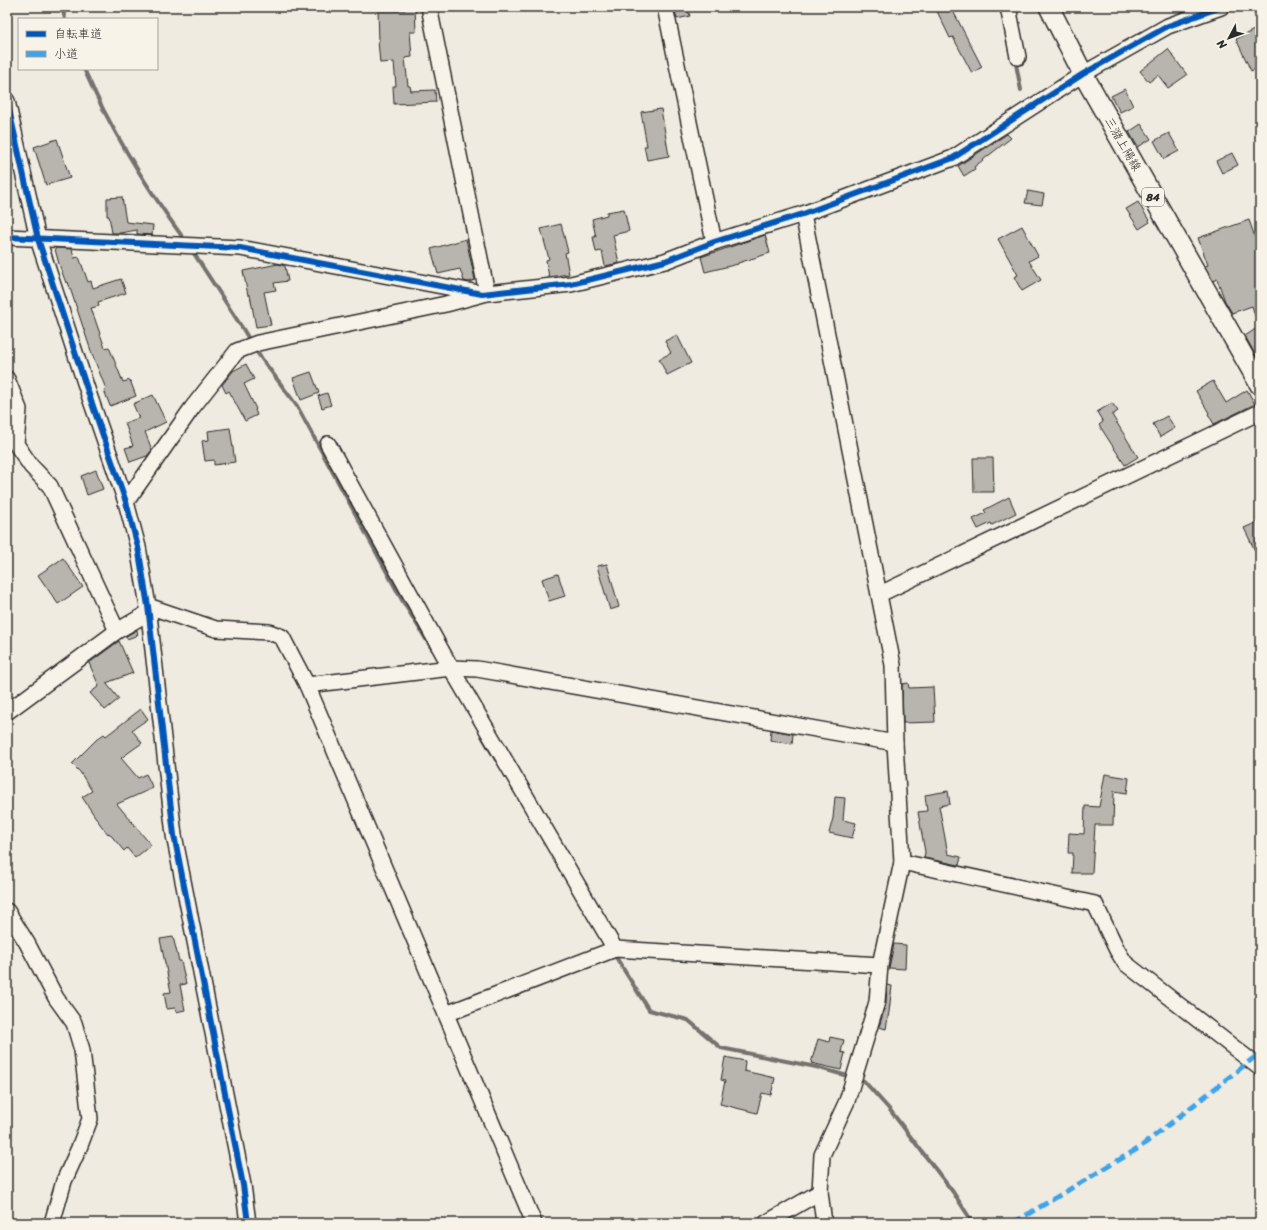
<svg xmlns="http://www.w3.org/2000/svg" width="1267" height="1230" font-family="Sriracha,'Klee One',sans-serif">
<rect width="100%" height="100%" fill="#efebe0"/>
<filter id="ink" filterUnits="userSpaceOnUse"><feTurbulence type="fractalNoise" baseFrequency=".025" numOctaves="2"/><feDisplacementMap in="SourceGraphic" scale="8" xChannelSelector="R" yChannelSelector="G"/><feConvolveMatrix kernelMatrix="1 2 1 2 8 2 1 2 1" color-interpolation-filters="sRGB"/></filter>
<g filter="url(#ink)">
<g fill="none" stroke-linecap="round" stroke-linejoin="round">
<!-- stream -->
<g stroke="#74726e" stroke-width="4">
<path d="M62,7L65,19"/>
<path d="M1015,59L1021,90"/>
<path d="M84,69C111,131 147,188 186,242"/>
<path d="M191,249L243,329L256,351L297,406L402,600L432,649"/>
<path d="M482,736L496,760"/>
<path d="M614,954L649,1010L688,1020L721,1048L816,1067L851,1077"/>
<path d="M857,1079L864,1081L890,1110L953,1192L973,1223"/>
</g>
</g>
<!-- building -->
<g fill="#b8b5ae" stroke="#2b2b2b">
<path d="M405,7H415L416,32H410L412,57L405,58L408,86H410L411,91L435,90L436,102L394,104L393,86H396L394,62L380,63L378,41H379L378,10H405Z"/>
<path d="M674,7H687L690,16L677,19Z"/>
<path d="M935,7H951L982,67L972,73L953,37L950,38Z"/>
<path d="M1256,29L1260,36V67L1251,71L1236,39Z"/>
<path d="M1168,49L1187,75L1168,88L1158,75L1149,82L1140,71Z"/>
<path d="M1125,89L1133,106L1120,112L1111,96Z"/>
<path d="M661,109L669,156L647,160L644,146H647L641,112Z"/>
<path d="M1141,124L1151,139L1138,147L1129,132Z"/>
<path d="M1169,133L1179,151L1164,159L1154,141Z"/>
<path d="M1007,134L1011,138L974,167L975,169L964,176L958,166Z"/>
<path d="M57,139L70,178L46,185L34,147Z"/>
<path d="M1232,153L1238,165L1222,173L1216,161Z"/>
<path d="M1028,191L1044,194L1042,205L1025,203Z"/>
<path d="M122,197L126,222L153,225L152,235L137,234V230L120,233H112L109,216H107V198Z"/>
<path d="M1138,202L1150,222L1139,229L1126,209Z"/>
<path d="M624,209L629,231L613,235L619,263L605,266L602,251L596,252L593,237H596L592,219L607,215V212Z"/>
<path d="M1249,220L1257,243L1260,242V325H1258L1252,306L1232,313L1225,301L1217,279L1213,281L1205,266L1208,265L1198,238Z"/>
<path d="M561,224L568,252L565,253L569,274L549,277L546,260L549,259L541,229Z"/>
<path d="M1022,226L1038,256L1029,261L1041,280L1022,291L1014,277L1018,275L998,239Z"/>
<path d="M765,235L770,253L738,263V264L705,272L701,257Z"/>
<path d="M466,239L475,280L469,282L464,281L460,269L438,274L431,249Z"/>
<path d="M57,248L72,249L74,258L79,257L88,282L91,281L93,288L121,279L126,293L98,302L99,306L91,308L105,348L109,347L123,382L130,380L136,396L110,406L104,390L106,389L91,351L68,282L66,283L59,264L55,249Z"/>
<path d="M278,264L285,266L288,281L274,283L276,290L264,292L271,325L256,327L250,295H248L243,271Z"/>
<path d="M1260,326V363L1245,336Z"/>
<path d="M677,335L691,363L667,375L659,359L671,353L665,341Z"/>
<path d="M246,364L254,379L244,384L256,409L255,410L257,415L245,421L229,391L226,393L222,385L233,371Z"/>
<path d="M311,372L319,393L301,400L293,378Z"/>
<path d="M1213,381L1226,403L1247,390L1255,404L1214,424L1208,414L1209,413L1196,391Z"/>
<path d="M327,393L331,405L322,408L318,396Z"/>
<path d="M153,395L166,422L145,432L152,450L147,456L130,462L125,448L133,446L125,423L139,418L133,404Z"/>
<path d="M1112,403L1118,411L1112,415L1138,457L1125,465L1099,425L1103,422L1097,412Z"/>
<path d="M1167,416L1175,428L1160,437L1153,424Z"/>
<path d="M230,428L235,462L214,465V460L205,461L202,441L209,440L208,431Z"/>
<path d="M973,458H993L994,492H974Z"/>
<path d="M96,470L103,489L87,495L81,476Z"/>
<path d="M1009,497L1016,513L992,525L991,523L978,529L973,519L986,513L984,510Z"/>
<path d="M1260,521V561L1244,528Z"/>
<path d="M63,558L83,587L58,604L38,575Z"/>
<path d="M607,564L619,607L610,610L597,566Z"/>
<path d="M558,574L565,596L549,601L542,579Z"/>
<path d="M137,630L138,635L127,639L126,636Z"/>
<path d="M119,641L133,673L106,683L119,699L105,710L90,693L99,686L89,663Z"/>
<path d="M908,683L909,688L933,687L935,722L903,723L902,684Z"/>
<path d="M141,709L148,719L132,730L142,743L121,758L138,778L146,774L153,788L117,804L151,845L135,858L127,848L124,851L109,833L108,834L100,824L82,797L92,791L80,772L72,764L97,739L104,734L106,736Z"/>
<path d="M771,730L793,734L792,744L770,740Z"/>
<path d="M1105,774L1129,778L1127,793L1114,791L1113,825H1095L1092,873H1072L1073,853H1068L1069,833L1084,834L1085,806L1099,807Z"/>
<path d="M948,791L950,804L939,806L948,854L961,857L959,865L924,858L925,852L918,812L927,811L925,795Z"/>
<path d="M835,797L845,798L843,820L856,823L852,838L829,833L833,818Z"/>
<path d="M173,937L179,961H181L186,984L180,985L185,1010L176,1012L175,1008L167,1009L164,993L171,992L160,939Z"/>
<path d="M894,944L906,945L905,969L889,968Z"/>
<path d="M887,985L892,986L889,1012L886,1029L879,1027L886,1004Z"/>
<path d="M830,1037L844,1040L841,1052L845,1053L841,1070L811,1063L818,1039L829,1042Z"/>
<path d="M725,1057L745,1061L744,1071L775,1078L771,1095L762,1093L757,1113L720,1104L725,1081L721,1080Z"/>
</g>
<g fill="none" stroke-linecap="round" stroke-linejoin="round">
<!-- minor casing -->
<g stroke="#2b2b2b" stroke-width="18">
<g id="minor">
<path d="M429,7L487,293"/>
<path d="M665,7L714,242"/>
<path d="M1008,7L1018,57"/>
<path d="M1260,7V8"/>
<path d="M7,101L38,239L87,389L126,502L138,547L148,606L174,835L243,1185L248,1223"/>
<path d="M803,214L893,665L895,743L902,862L880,965L877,1002L847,1101L822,1155L820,1192L824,1223"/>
<path d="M7,237L240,248L479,293"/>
<path d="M7,379L19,409L16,444L31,466L50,486L117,631"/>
<path d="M328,444L451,668L615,949"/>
<path d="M126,502L192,408L237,351L258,343L446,304L487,293L571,284L665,261L714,242L803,214L953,158L1083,74L1168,26L1221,7"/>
<path d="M880,594L1260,412"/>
<path d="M148,606L216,629L269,632L282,637L307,685L534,1223"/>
<path d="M307,685L451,668L477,669L895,743"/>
<path d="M7,712L117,631L148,613"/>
<path d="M902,862L1095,904L1117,950L1125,963L1260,1068"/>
<path d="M7,911L27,943L56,998L74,1023L82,1050L90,1119L79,1148L64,1181L52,1223"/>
<path d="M446,1014L615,949L880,965"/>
<path d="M766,1223L820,1192"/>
</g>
</g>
<!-- major casing -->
<g stroke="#2b2b2b" stroke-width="22">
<path id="major" d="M1049,7L1083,74L1260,385"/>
</g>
<!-- minor -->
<use href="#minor" stroke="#f7f3e8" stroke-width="15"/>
<!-- major -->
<use href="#major" stroke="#f7f3e8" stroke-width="19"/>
<!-- quiet -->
<path stroke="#3ea3eb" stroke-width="5" stroke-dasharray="10 5" stroke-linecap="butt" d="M1013,1223L1139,1148L1260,1053"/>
<!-- cycleway casing -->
<g stroke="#f7f3e8" stroke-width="8">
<g id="cycleway">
<path d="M7,101L38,239L87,389L126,502L138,547L148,606L174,835L243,1185L248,1223"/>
<path d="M7,237L240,248L482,294L571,284L665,261L714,242L803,214L953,158L1083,74L1168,26L1221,7"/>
</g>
</g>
<!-- cycleway -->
<use href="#cycleway" stroke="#0057b8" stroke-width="6"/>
</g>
</g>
<g text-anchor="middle" stroke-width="3" stroke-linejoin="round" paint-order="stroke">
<!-- shield labels -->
<rect fill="#f7f3e8" stroke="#686764" stroke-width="1" x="1142" y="188" width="22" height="18" rx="3"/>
<g font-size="11" font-weight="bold" fill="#2b2b2b">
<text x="1153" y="201">84</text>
</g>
<!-- street labels -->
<g font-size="12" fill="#2b2b2b" stroke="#f7f3e8">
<text transform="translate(1123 144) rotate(60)" y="4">三潴上陽線</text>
</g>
</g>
<!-- margin -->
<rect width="1267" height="1230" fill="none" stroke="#f7f3e8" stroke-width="24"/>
<rect x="12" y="12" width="1243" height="1206" fill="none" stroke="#2b2b2b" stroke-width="1.5" filter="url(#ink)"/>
<!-- legend -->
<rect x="18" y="18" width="140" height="52" fill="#f7f3e8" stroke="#a5a39c"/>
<rect x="26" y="31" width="20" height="6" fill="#0057b8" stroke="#a5a39c"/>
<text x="54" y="38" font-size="12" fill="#2b2b2b">自転車道</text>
<rect x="26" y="51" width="20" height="6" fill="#3ea3eb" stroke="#a5a39c"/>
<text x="54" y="58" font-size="12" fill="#2b2b2b">小道</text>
<!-- north arrow -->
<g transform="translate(1229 38) rotate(229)" stroke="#f7f3e8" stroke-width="3" paint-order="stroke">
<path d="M0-3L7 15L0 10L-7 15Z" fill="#2b2b2b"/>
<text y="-6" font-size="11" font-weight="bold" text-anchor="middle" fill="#2b2b2b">N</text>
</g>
</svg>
